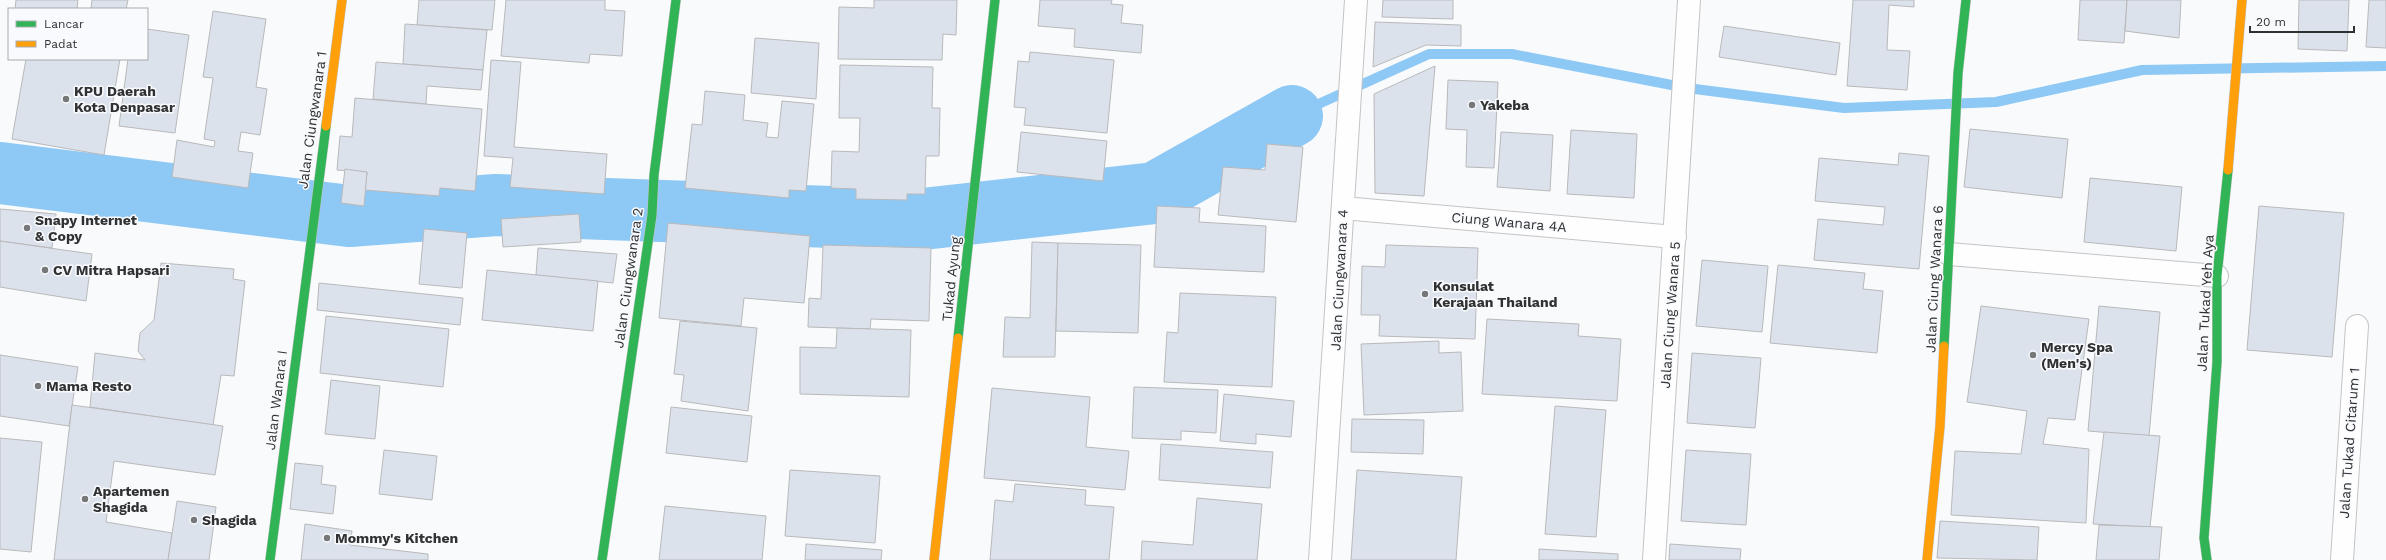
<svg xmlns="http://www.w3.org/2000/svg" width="2386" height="560" font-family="'Work Sans',sans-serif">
<rect width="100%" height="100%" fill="#f9fafc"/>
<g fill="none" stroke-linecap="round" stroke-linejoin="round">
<!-- stream -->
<path stroke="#8ec8f4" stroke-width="10" d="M1292,116L1429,54H1512L1687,88L1844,108L1996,102L2142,70L2386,66"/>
<!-- river -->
<path stroke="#8ec8f4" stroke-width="62" d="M0,173L349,216L496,205L914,220L1155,193L1292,116"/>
</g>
<!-- building -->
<g fill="#dce2ec" stroke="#b9b9bb">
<path d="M16,0H78L77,9H15Z"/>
<path d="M92,0H128L126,9H91Z"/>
<path d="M419,0H495L492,30L417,25Z"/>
<path d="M506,0H605V10L625,11L622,56L590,54L589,63L501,56Z"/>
<path d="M874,0H957L956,35L943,34L942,60L838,59L839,7L874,8Z"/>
<path d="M1040,0H1112L1111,4L1123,5L1121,23L1143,25L1141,53L1074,47L1075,29L1038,26Z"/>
<path d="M1383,0H1453V19L1382,17Z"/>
<path d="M1853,0H1914V7L1889,5L1887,50L1910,51L1907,90L1847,86Z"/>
<path d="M2080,0H2127L2124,43L2078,40Z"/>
<path d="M2127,0H2181L2179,38L2125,31Z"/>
<path d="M2299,0H2349L2347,51L2298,49Z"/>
<path d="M2369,0H2386V48L2366,47Z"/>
<path d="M213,11L266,19L256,87L267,89L260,135L241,132L238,151L253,153L248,188L172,177L177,140L214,147L215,141L204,139L213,78L203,77Z"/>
<path d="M1375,22L1461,25V46L1426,45L1373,67Z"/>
<path d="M405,24L487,30L483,70L403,64Z"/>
<path d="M1724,26L1840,43L1836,75L1719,57Z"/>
<path d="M147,29L189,35L175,133L119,126L128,59H147Z"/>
<path d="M755,38L819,43L816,99L751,93Z"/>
<path d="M1030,52L1114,60L1107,133L1024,125L1026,108L1014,107L1018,61L1029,62Z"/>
<path d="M26,59H120L104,155L12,139Z"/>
<path d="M491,60L521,62L514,147L607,154L604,194L510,187L513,158L484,156Z"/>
<path d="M376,62L483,70L481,90L427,86L426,104L373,99Z"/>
<path d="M840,65L933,67L932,108H940L939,156H926L925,194H907V200L856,199V189L831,188L832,151L859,152L860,118H839Z"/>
<path d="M1435,66L1424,196L1375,193L1374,94Z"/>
<path d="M1448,80L1498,82L1494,168L1466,167L1467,130L1446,129Z"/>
<path d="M705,91L745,95L743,120L768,123L766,137L778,138L782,101L814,104L806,191L789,190V198L685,188L692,124L702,125Z"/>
<path d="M355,98L482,109L475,191L440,188L439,196L365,190L367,172L337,170L340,136L352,137Z"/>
<path d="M1970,129L2068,139L2062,198L1964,187Z"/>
<path d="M1571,130L1637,134L1634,198L1567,194Z"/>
<path d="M1021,132L1107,141L1103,181L1017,172Z"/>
<path d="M1501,132L1553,135L1550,191L1497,187Z"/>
<path d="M1267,144L1303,147L1296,222L1218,215L1223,167L1265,170Z"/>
<path d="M1899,153L1929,156L1919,269L1814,260L1818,219L1883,225L1885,207L1815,201L1819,158L1898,165Z"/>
<path d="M345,169L367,172L364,206L341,203Z"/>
<path d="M2090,178L2182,187L2176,251L2084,242Z"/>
<path d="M1157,206L1200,208L1199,222L1266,226L1264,272L1154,267Z"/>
<path d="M2259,206L2344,213L2332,357L2247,350Z"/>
<path d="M0,209L56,214L52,248L0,241Z"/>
<path d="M579,214L581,242L503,247L501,219Z"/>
<path d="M668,223L810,236L804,303L744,298L741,326L659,318Z"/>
<path d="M424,229L467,233L462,288L419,284Z"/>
<path d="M0,241L92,254L86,301L0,287Z"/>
<path d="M1032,242L1058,243L1055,357H1003L1005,317L1030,318Z"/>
<path d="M1058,243L1141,245L1138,333L1056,331Z"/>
<path d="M823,245L931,248L929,321L871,319L870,329L808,327L809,298L821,299Z"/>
<path d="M1386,245L1478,248L1475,339L1379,336L1380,315H1361L1362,266L1385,267Z"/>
<path d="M538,248L617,254L613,283L536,275Z"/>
<path d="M1702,260L1768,266L1762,332L1696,326Z"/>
<path d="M161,263L234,269L233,279L245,281L234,376L221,375L213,425L90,407L95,353L145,360L138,351L140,333L154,320Z"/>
<path d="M1778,265L1865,273L1863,289L1883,291L1877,353L1770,343Z"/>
<path d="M487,270L598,281L593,331L482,320Z"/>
<path d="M319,283L463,298L460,325L317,310Z"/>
<path d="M1180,293L1276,297L1272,387L1164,382L1167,332L1178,333Z"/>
<path d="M1981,306L2089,319L2075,420L2048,418L2043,444L2089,449L2086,523L1951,515L1955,451L2021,454L2027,411L1967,402Z"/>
<path d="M2099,306L2160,312L2149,436L2088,431Z"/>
<path d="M326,316L449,329L443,387L320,373Z"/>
<path d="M1487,319L1579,324L1578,336L1621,339L1617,401L1482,394Z"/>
<path d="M680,321L757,328L748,411L681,401L684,375L674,374Z"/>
<path d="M837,328L911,330L909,397L800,394V347L836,348Z"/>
<path d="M1439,341V353L1461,352L1463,411L1364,415L1361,344Z"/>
<path d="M1692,353L1761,358L1755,428L1687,423Z"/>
<path d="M0,355L78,367L69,426L0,416Z"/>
<path d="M331,380L380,386L375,439L325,434Z"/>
<path d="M1134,387L1218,390L1216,433L1181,431V440L1132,438Z"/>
<path d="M992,388L1090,397L1086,447L1129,451L1125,490L984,478Z"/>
<path d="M1224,394L1294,401L1291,437L1256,434V444L1220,441Z"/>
<path d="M72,405L223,426L215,475L114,461L106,522L172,533L168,560H54Z"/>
<path d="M1555,406L1606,410L1596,537L1545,534Z"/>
<path d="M671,407L752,416L747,462L666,453Z"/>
<path d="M1352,419L1424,420L1423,454L1351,452Z"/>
<path d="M2104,432L2160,436L2150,527L2093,524Z"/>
<path d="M0,438L42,442L31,552L0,549Z"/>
<path d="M1161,444L1273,452L1270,488L1159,480Z"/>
<path d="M384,450L437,456L432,500L379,494Z"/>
<path d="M1686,450L1751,454L1746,525L1681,521Z"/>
<path d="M295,463L323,466L321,484L336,486L333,514L290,509Z"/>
<path d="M790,470L880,476L875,543L785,536Z"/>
<path d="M1357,470L1462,477L1456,560H1351Z"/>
<path d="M1015,484L1086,490L1085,505L1114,507L1109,560H990L995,500L1013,502Z"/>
<path d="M1197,498L1262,504L1257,560H1141L1142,541L1193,545Z"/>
<path d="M177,501L216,507L209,560H168Z"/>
<path d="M665,506L766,516L762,560H659Z"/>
<path d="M1940,521L2039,527L2037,560L1937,558Z"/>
<path d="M305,524L352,531L350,545L428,554V560H301Z"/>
<path d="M2099,525L2162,527L2159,560H2096Z"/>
<path d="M806,544L882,550L881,560H805Z"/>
<path d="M1670,544L1741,549L1740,560H1669Z"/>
<path d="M1539,549L1618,554V560H1539Z"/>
</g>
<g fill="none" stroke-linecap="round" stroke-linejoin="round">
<!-- street casing -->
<g stroke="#c4c4c6" stroke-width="24">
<g id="street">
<path d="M1343,208L1675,237"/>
<path d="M1949,254L2217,276"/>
<path d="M1320,560L1356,0"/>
<path d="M1654,560L1689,0"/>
<path d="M2342,560L2357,326"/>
</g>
</g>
<!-- fast casing -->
<g stroke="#c4c4c6" stroke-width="10">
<g id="fast">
<path d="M958,338L995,0"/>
<path d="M1944,346L1958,73L1966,0"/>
<path d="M270,560L326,126"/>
<path d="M602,560L652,215L654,175L676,0"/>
<path d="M2207,560L2204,538L2217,362V276L2228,170"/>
</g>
</g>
<!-- slow casing -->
<g stroke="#c4c4c6" stroke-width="10">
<g id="slow">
<path d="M326,126L342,0"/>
<path d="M2228,170L2242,0"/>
<path d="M934,560L958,338"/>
<path d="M1927,560L1940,426L1944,346"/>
</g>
</g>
<!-- street -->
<use href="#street" stroke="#fefeff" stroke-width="22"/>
<!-- fast -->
<use href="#fast" stroke="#30b455" stroke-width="9"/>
<!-- slow -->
<use href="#slow" stroke="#ff9f0a" stroke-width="9"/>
</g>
<!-- markers -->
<g fill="#767779" stroke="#f8fafd" stroke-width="1.5">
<circle cx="66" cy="99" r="4"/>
<circle cx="1472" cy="105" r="4"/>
<circle cx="27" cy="228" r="4"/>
<circle cx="45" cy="270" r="4"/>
<circle cx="1425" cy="294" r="4"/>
<circle cx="2033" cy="355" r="4"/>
<circle cx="38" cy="386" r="4"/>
<circle cx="85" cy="499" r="4"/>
<circle cx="194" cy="520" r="4"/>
<circle cx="327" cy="538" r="4"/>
</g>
<g text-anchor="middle" stroke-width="3" stroke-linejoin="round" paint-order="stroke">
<!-- poi labels -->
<g font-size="14" font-weight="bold" fill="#303132" stroke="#f8fafd" text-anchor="start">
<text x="74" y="96">KPU Daerah<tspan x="74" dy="16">Kota Denpasar</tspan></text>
<text x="1480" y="110">Yakeba</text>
<text x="35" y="225">Snapy Internet<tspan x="35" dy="16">&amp; Copy</tspan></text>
<text x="53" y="275">CV Mitra Hapsari</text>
<text x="1433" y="291">Konsulat<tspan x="1433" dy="16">Kerajaan Thailand</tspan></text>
<text x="2041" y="352">Mercy Spa<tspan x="2041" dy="16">(Men's)</tspan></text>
<text x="46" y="391">Mama Resto</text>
<text x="93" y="496">Apartemen<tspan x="93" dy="16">Shagida</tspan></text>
<text x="202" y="525">Shagida</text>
<text x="335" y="543">Mommy's Kitchen</text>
</g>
<!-- street labels -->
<g font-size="14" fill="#303132" stroke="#f8fafd">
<text transform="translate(312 120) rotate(-82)" y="5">Jalan Ciungwanara 1</text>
<text transform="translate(1509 222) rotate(5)" y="5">Ciung Wanara 4A</text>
<text transform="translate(628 278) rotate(-82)" y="5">Jalan Ciungwanara 2</text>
<text transform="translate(951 279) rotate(-84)" y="5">Tukad Ayung</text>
<text transform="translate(1934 279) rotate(-87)" y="5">Jalan Ciung Wanara 6</text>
<text transform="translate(1339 280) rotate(-87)" y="5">Jalan Ciungwanara 4</text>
<text transform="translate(2205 303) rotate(-87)" y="5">Jalan Tukad Yeh Aya</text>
<text transform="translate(1670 315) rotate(-86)" y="5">Jalan Ciung Wanara 5</text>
<text transform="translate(276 400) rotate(-83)" y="5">Jalan Wanara I</text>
<text transform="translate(2349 443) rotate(-86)" y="5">Jalan Tukad Citarum 1</text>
</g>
</g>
<!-- legend -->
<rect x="8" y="8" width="140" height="52" fill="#f8fafd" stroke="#a8aaac"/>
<rect x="16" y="21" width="20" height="6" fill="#30b455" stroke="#a8aaac"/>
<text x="44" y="28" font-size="12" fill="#303132">Lancar</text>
<rect x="16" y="41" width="20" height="6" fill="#ff9f0a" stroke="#a8aaac"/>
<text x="44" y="48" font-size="12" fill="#303132">Padat</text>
<!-- scale -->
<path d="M2250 26v6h104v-6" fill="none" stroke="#303132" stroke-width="2"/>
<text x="2256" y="26" font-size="12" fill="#303132" stroke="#f8fafd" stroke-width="3" paint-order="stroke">20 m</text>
</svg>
